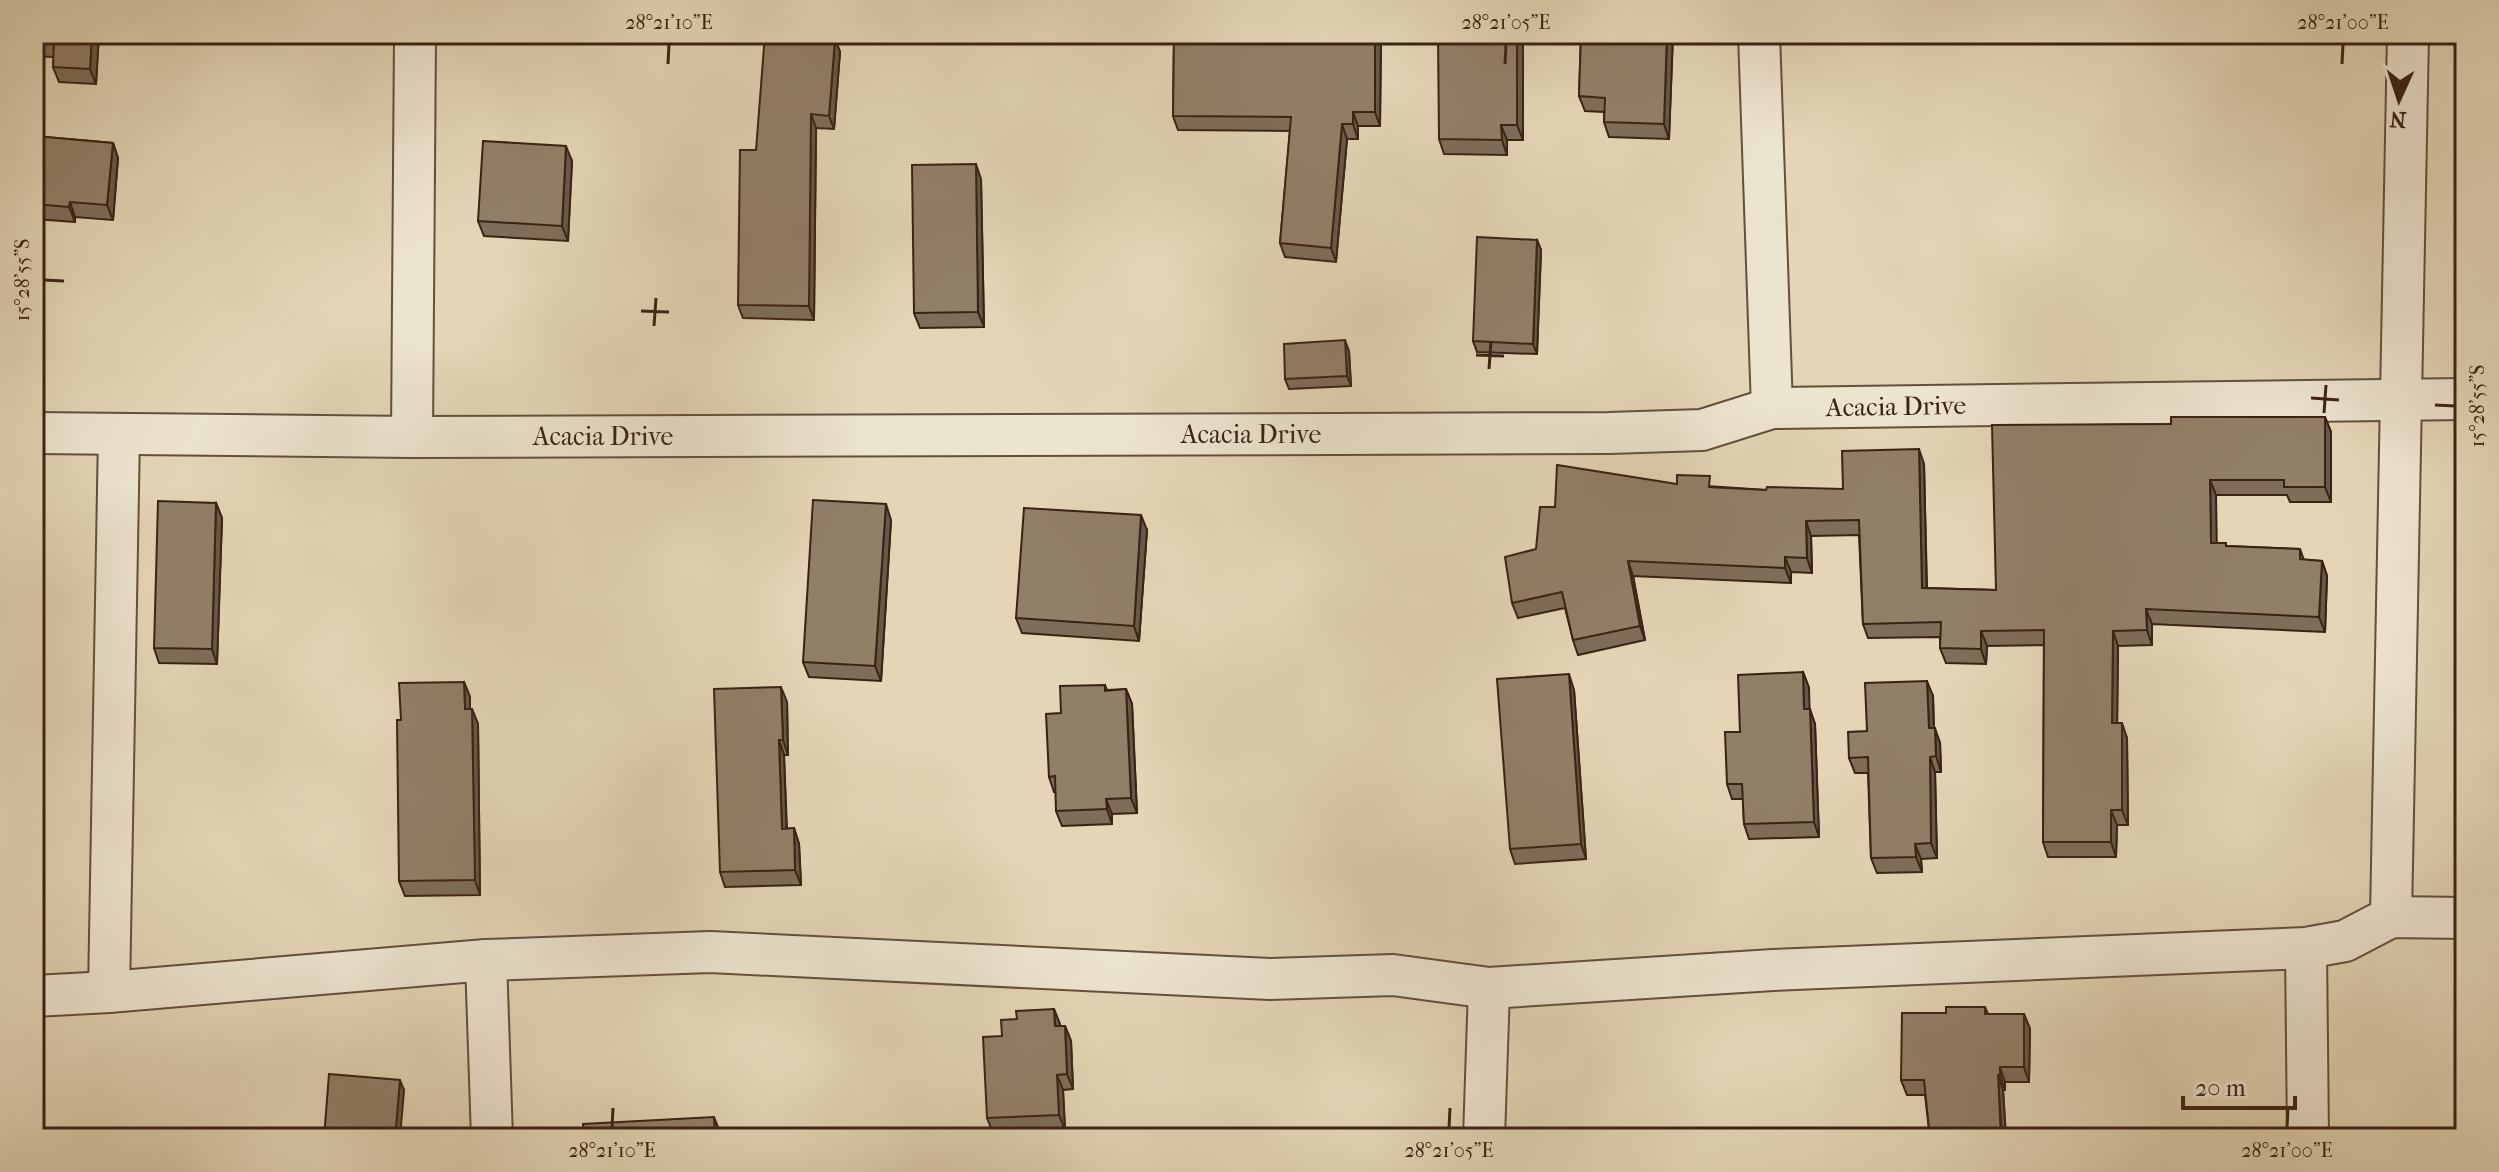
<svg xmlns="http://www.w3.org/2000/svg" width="2499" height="1172" font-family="'IM FELL French Canon',serif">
<rect width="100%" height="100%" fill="#e3d5b6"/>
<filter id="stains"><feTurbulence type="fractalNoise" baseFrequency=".0025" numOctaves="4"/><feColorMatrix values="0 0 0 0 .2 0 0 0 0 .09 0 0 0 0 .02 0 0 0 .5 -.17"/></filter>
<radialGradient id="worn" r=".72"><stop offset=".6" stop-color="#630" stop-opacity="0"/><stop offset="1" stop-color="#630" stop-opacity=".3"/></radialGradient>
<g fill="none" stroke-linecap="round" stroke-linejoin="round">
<!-- street casing -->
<g stroke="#644f3c" stroke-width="44">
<g id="street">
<path d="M1759,34L1772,408"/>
<path d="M34,433L412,437L1609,433L1702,430L1772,408L2465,399"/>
<path d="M412,437L415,34"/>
<path d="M2391,917L2408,34"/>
<path d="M2306,948L2308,1138"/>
<path d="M486,960L492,1138"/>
<path d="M109,992L119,434"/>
<path d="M34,996L109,992L486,960L710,952L1270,979L1393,975L1489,988"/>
<path d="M1484,1138L1489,988L1773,970L2306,948L2345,941L2391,917L2465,918"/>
</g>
</g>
<!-- street -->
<use href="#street" stroke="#ede4d0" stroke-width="40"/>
</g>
<!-- wall -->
<g fill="#7e6d59" stroke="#3a2214" stroke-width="2">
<path d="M34,34H99L96,84L59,82L53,67L54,57L34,56Z"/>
<path d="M1174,34H1381L1380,126H1358V139H1347L1336,262L1285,257L1280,243L1290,131L1178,130L1173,116Z"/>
<path d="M1523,34V140H1507V155L1444,154L1439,139Z"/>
<path d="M1581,34H1673L1669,139L1609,137L1604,122V112L1585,111L1579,96Z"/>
<path d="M835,39L840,52L834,129L816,128L814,320L743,318L738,305Z"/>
<path d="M34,136L113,143L118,158L113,220L75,217V222L34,219Z"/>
<path d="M572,161L568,241L484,236L478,221Z"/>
<path d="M981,179L984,327L920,328L914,313Z"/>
<path d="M1537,240L1541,250L1537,354L1477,352L1473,341Z"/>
<path d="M1349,351L1351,386L1289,389L1285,379Z"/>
<path d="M2325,417L2331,432V502H2290L2287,495H2216V543L2227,546L2300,549L2304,560L2322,561L2327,576L2325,632L2152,624V645L2118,646L2117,723L2127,738L2128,825H2117L2116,857H2048L2043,842L2044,645L1987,646L1986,664L1946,663L1940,648V637L1868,638L1863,624L1859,535L1811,536L1812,573L1791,572V583L1633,576L1645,640L1578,655L1573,640L1565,608L1518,618L1512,603L1555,507L1677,484L1766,490L1843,489L1924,464L1927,588L1996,590L2171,424Z"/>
<path d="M216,503L222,518L217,664L159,663L154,648Z"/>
<path d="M891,520L881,681L809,677L803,662Z"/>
<path d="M1147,530L1139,641L1022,633L1016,618Z"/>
<path d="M2465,654V866L2459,850Z"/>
<path d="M1803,672L1809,688V709L1815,724L1819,837L1749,839L1744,824L1743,799H1732L1727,784L1740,732Z"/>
<path d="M464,682L470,697V709H472L478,724L480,895L405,896L399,881L401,720Z"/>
<path d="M1105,685L1107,690L1126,689L1132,704L1137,813L1112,814V824L1062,826L1056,811V792H1054L1049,777L1061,713Z"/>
<path d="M1574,690L1586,859L1515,864L1510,849Z"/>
<path d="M1933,696L1934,728L1940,743L1941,772H1935L1937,858L1921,859L1922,872L1877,873L1871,858L1868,773H1855L1849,758L1867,731Z"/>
<path d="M787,702L788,755H784L787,829L794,828L799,844L801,885L725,887L720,872Z"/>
<path d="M1985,1007L1988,1014H2024L2030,1029L2029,1082H2005V1090H2003L2006,1137L2022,1138H1930L1925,1095H1907L1901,1080L1946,1013Z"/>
<path d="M1054,1009L1060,1026H1065L1071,1041L1073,1089L1063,1090L1065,1130L993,1133L987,1118L1002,1036L1017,1019Z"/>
</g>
<!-- shaded-wall -->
<g fill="#665949" stroke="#3a2214" stroke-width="2">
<path d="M92,34H99L96,84L90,69Z"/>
<path d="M1375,34H1381L1380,126L1375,112Z"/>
<path d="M1517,34H1523V140L1517,125Z"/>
<path d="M1667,34H1673L1669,139L1664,124Z"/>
<path d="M835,39L840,52L834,129L829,116Z"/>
<path d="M1353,112L1358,126V139L1353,124Z"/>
<path d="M811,114L816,128L814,320L809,306Z"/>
<path d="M1342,124L1347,139L1336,262L1331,248Z"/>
<path d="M1501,125L1507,140V155L1502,140Z"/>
<path d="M113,143L118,158L113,220L107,205Z"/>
<path d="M566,146L572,161L568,241L562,226Z"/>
<path d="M976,164L981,179L984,327L978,312Z"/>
<path d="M70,202L75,217V222L69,207Z"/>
<path d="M1537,240L1541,250L1537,354L1533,344Z"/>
<path d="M1345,340L1349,351L1351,386L1347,376Z"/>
<path d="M2325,417L2331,432V502L2325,487Z"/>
<path d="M1919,449L1924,464L1927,603L1922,588Z"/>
<path d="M2210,480L2216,495L2217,558L2211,543Z"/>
<path d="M216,503L222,518L217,664L212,649Z"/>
<path d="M886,504L891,520L881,681L875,666Z"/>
<path d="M1141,515L1147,530L1139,641L1134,626Z"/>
<path d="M1806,521L1811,536L1812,573L1807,558Z"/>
<path d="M1785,557L1791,572V583L1785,568Z"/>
<path d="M1628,561L1633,576L1645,640L1640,626Z"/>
<path d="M2322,561L2327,576L2325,632L2319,617Z"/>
<path d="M2146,609L2152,624V645L2147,630Z"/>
<path d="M1981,631L1987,646L1986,664L1981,649Z"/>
<path d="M2113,631L2118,646L2117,738L2112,723Z"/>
<path d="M1803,672L1809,688L1810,724L1804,709Z"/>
<path d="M1569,674L1574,690L1586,859L1581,844Z"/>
<path d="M1927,681L1933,696L1934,743L1929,728Z"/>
<path d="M464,682L470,697V724L465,709Z"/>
<path d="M781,687L787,702L788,755L783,740Z"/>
<path d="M1126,689L1132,704L1137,813L1131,798Z"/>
<path d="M472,709L478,724L480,895L475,880Z"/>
<path d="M1810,709L1815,724L1819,837L1814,822Z"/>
<path d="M2122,723L2127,738L2128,825L2122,810Z"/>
<path d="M1935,728L1940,743L1941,772L1936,756Z"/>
<path d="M779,740L784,755L787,844L782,829Z"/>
<path d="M1930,757L1935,772L1937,858L1931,843Z"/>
<path d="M1106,799L1112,814V824L1107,809Z"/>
<path d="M2111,810L2117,825L2116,857L2111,842Z"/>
<path d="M794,828L799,844L801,885L795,870Z"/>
<path d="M1915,844L1921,859L1922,872L1916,857Z"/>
<path d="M1054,1009L1060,1024V1041L1055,1026Z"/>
<path d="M2024,1014L2030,1029L2029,1082L2024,1067Z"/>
<path d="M1065,1026L1071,1041L1073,1089L1067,1074Z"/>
<path d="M2000,1067L2005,1082V1090L2000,1075Z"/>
<path d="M1057,1075L1063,1090L1065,1130L1059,1115Z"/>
<path d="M1998,1075L2003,1090L2006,1138H2002Z"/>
<path d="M400,1080L404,1090L400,1138H395Z"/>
<path d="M714,1117L720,1132V1138H715Z"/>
</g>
<!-- building -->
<g fill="#927f68" stroke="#3a2214" stroke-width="2">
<path d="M34,34H92L90,69L53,67L54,43L34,41Z"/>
<path d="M765,34L835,39L829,116L811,114L809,306L738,305L740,150H756Z"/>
<path d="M1174,34H1375V112H1353V124H1342L1331,248L1280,243L1291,117L1173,116Z"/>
<path d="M1438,34H1517V125H1501L1502,140L1439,139Z"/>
<path d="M1581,34H1667L1664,124L1604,122L1605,98L1579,96Z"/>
<path d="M34,136L113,143L107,205L70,202L69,207L34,204Z"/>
<path d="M483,141L566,146L562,226L478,221Z"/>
<path d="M976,164L978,312L914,313L912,165Z"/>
<path d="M1477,237L1537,240L1533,344L1473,341Z"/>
<path d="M1345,340L1347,376L1285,379L1284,344Z"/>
<path d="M2171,417H2325V487H2284V480H2210L2211,543H2226V546L2300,549V559L2322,561L2319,617L2146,609L2147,630L2113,631L2112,723H2122V810H2111V842H2043L2044,630L1981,631V649L1940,648L1941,622L1863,624L1859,520L1806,521L1807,558L1785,557V568L1628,561L1640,626L1573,640L1562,592L1512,603L1505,557L1536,549L1540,507H1555L1557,465L1677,484V475L1710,476L1709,487L1766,490L1767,487L1843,489L1842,451L1919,449L1922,588L1996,590L1992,425L2171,424Z"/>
<path d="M813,500L886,504L875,666L803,662Z"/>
<path d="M158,501L216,503L212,649L154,648Z"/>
<path d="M1024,508L1141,515L1134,626L1016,618Z"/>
<path d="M2463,654H2465V851L2459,850Z"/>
<path d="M1803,672L1804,709H1810L1814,822L1744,824L1742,784H1727L1725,732H1740L1738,675Z"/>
<path d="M1569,674L1581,844L1510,849L1497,679Z"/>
<path d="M1927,681L1929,728H1935L1936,756L1930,757L1931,843L1915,844L1916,857L1871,858L1868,757L1849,758L1848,732L1867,731L1865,683Z"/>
<path d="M464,682L465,709H472L475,880L399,881L397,720H401L399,683Z"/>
<path d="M1105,685V691L1126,689L1131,798L1106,799L1107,809L1056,811L1055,776L1049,777L1046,714L1061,713L1060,686Z"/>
<path d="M781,687L783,740H779L782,829L794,828L795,870L720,872L714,689Z"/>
<path d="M1946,1007H1985V1014H2024V1067H2000V1075H1998L2001,1137L2021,1135V1138H1930L1924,1080H1901L1902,1013H1946Z"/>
<path d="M1054,1009L1055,1026H1065L1067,1074L1057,1075L1059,1115L987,1118L983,1037L1002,1036L1001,1020L1017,1019L1016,1011Z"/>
<path d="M329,1074L400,1080L395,1138H324Z"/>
<path d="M714,1117L715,1138H584L583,1124Z"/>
</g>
<!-- ticks -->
<path fill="none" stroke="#3a2214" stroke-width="3" d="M668,64L669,44M1505,64L1506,44M2342,64L2343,44M44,280L64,281M641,311L669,312M654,326L656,298M1476,355L1504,356M1489,369L1491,341M2311,398L2339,400M2435,405L2455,406M2324,413L2326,385M612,1128L613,1108M1449,1128L1450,1108M2287,1128L2288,1108"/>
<g text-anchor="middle" stroke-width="6" stroke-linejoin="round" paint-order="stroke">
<!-- street labels -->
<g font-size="26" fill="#3a2214" stroke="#ede4d0">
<text transform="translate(1896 406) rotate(-1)" y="9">Acacia Drive</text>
<text x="1251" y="443">Acacia Drive</text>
<text x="603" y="445">Acacia Drive</text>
</g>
</g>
<!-- margin -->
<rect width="2499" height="1172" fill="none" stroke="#e3d5b6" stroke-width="88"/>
<!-- north arrow -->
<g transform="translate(2399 100) rotate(183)" stroke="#ede4d0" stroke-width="6" paint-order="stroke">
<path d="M0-6L14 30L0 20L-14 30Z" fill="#3a2214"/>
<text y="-12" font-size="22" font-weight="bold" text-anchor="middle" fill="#3a2214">N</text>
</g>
<!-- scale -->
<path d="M2183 1096v12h112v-12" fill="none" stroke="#3a2214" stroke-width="4"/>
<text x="2195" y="1096" font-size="24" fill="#3a2214" stroke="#ede4d0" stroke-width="6" paint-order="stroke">20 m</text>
<rect x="44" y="44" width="2411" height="1084" fill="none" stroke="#3a2214" stroke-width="3"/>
<g font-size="20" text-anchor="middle" fill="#3a2214">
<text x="669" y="29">28°21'10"E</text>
<text x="1506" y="29">28°21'05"E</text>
<text x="2343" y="29">28°21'00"E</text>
<text transform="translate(22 280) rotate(-90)" y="7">15°28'55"S</text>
<text transform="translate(2477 406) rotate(-90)" y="7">15°28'55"S</text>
<text x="612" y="1157">28°21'10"E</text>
<text x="1449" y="1157">28°21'05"E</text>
<text x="2287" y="1157">28°21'00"E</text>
</g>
<rect width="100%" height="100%" filter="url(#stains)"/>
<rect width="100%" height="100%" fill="url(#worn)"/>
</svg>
